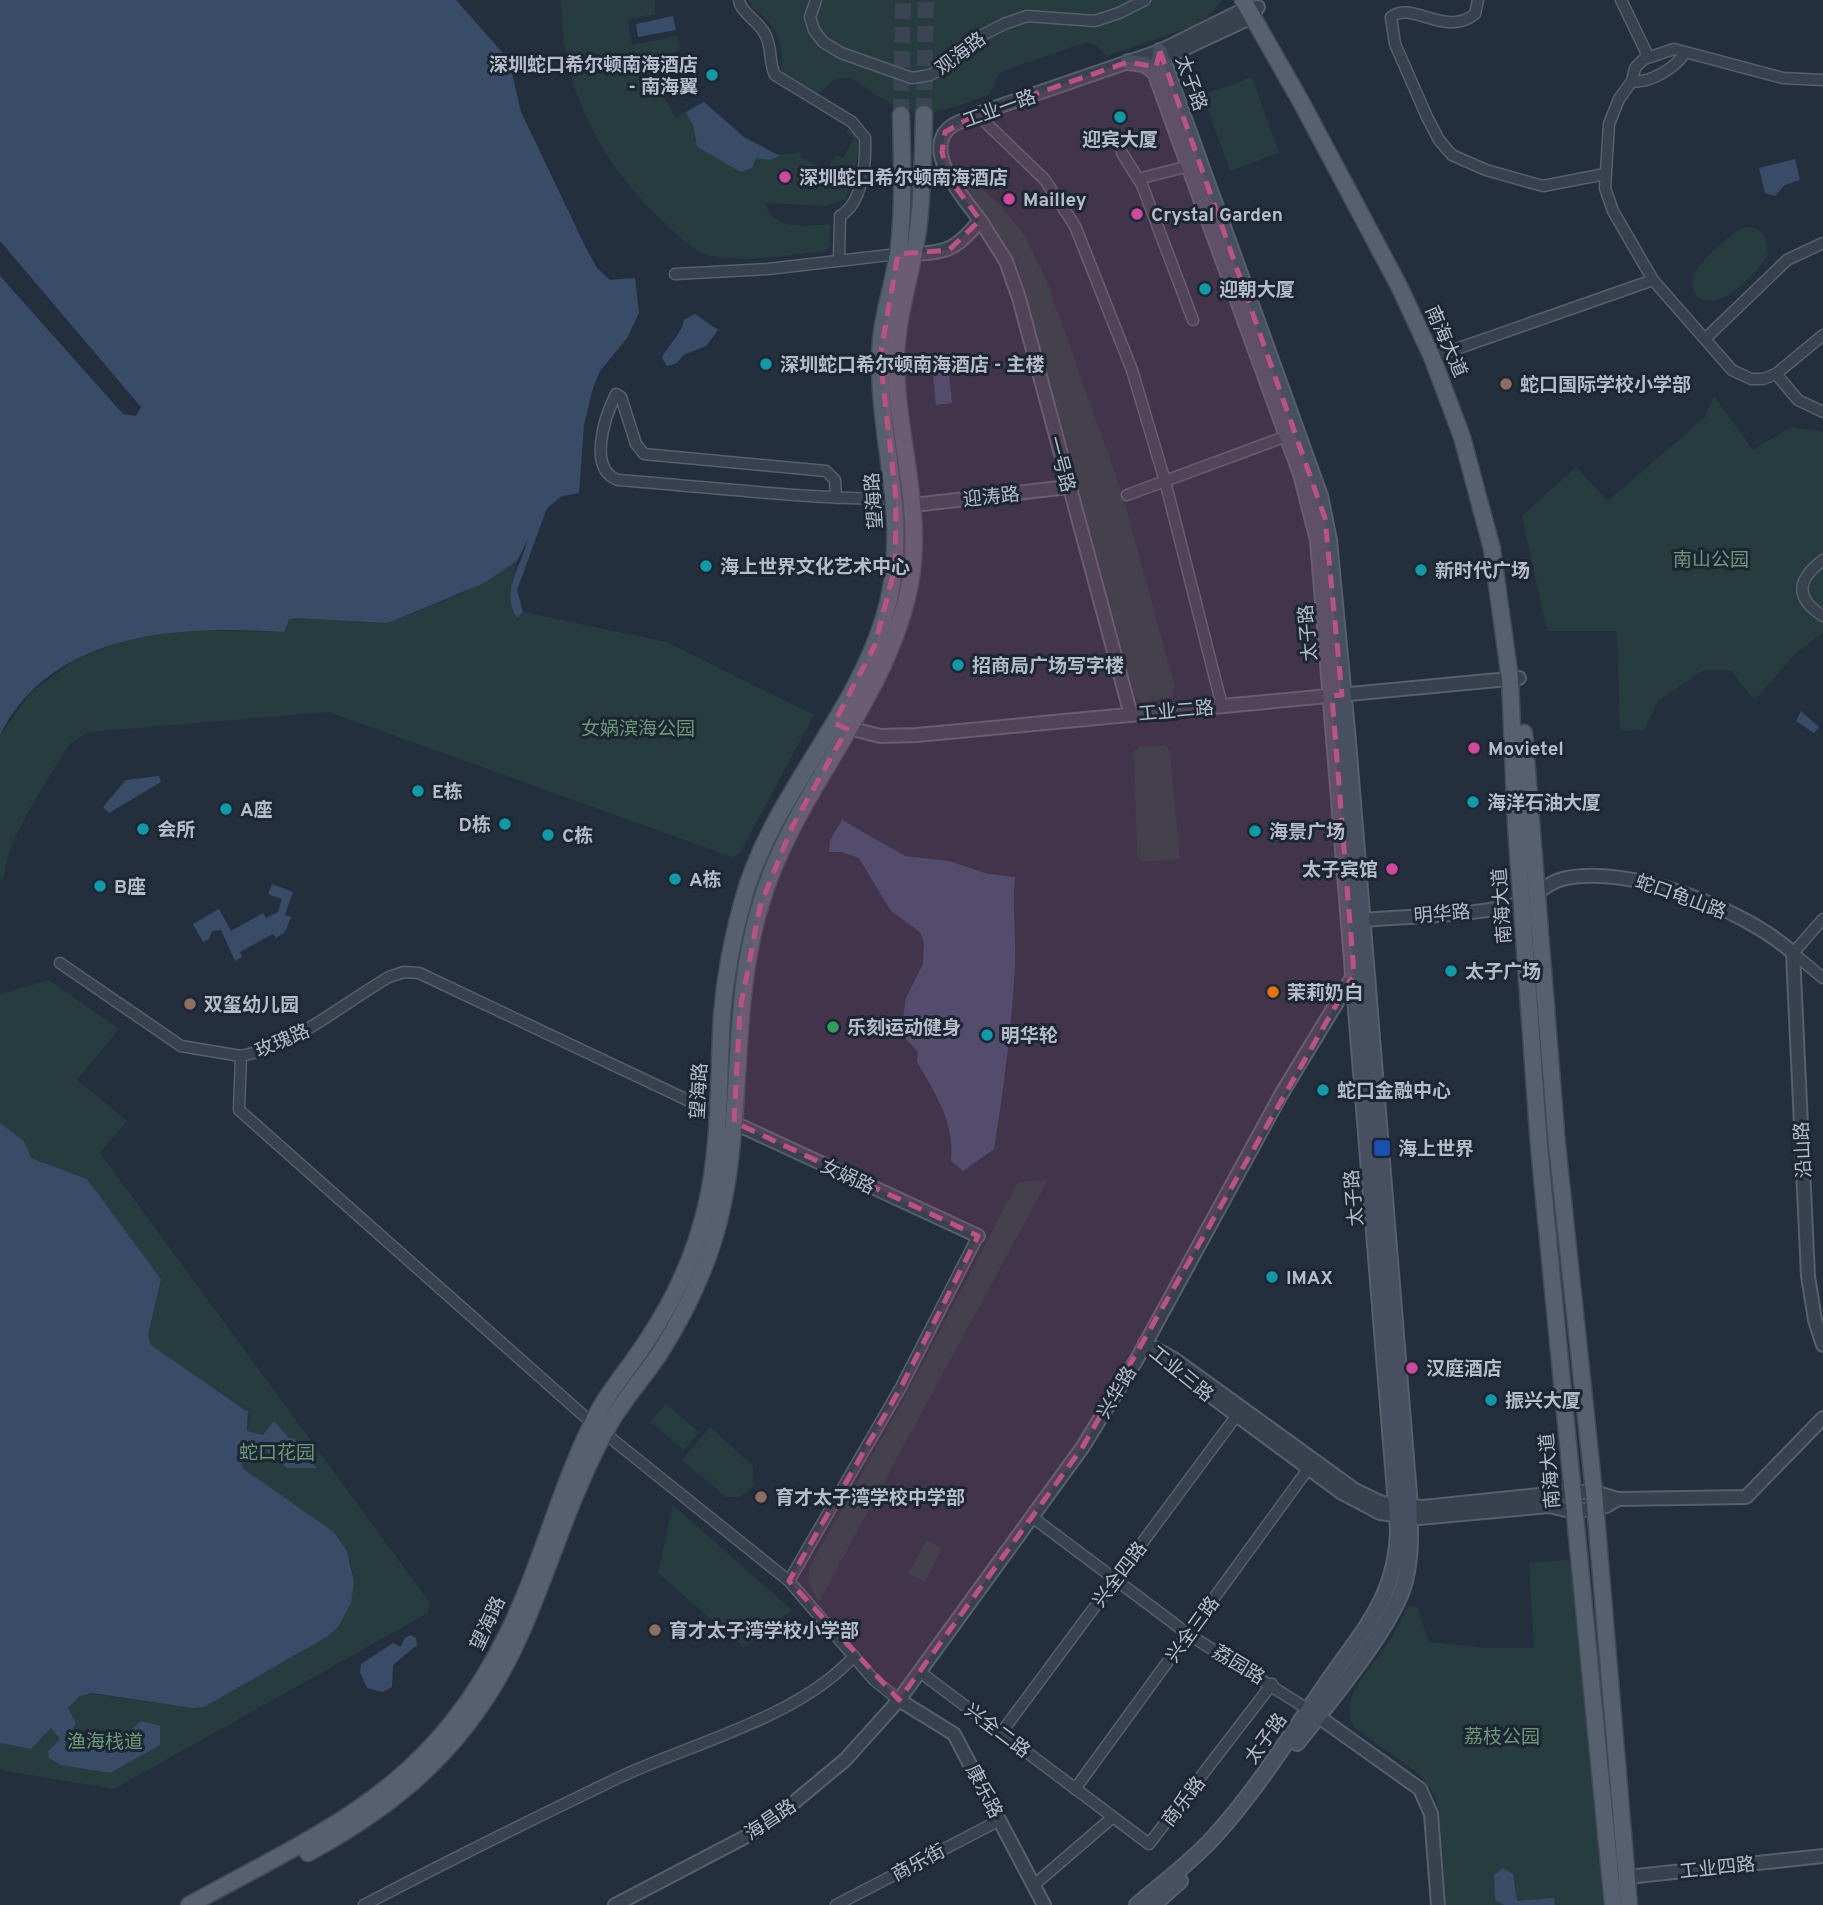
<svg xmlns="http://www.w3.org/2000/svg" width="1823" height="1905" font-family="Overpass,'Noto Sans SC',sans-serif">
<rect width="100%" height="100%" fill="#242f3e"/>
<!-- green -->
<g fill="#263c3f">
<path d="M561,0H655V14L628,19L632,45L677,36L681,49L647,67L676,118L686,112L693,125L695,141L752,168L756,158L800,152L802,158L826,170L836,155L843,158L854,138L846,133L849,128L854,132L860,149L846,199L827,206L765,203C773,231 807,226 830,224L831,246L825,251C792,254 733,266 703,253C687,246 671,229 658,217C597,157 561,85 561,0Z"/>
<path d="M749,0H1222L1206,19L1193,26L1107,56L1095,44L1084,43L1000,72L990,94C920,121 912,121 850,77L835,79L819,93C809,88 785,80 781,69C781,68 782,59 782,58C782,36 770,19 752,8Z"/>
<path d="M1252,77L1279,153L1230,171L1203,95Z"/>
<path d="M951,168L969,177L1000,205L1025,236L1046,279L1122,493L1175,687L1171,697L1141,702L1135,697L1017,262Z"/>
<path d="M1745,227L1756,228L1765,236L1768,255C1754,275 1723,312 1697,297C1693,290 1691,284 1693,276C1698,263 1732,232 1745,227Z"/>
<path d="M1714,396L1753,450L1791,427L1823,432V633L1796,653L1755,700L1730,670H1704L1658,701L1644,730L1620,731L1617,631H1547L1522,516L1576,467L1608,501L1705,417Z"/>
<path d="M517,561L512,581L517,618L523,612L667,642L814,715L740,853L732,857L329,712L88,732C81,737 70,742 66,749C47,781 6,841 4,877L0,879V735L32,691L75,660L121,641L190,630L284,632L289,620L294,618L388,623L463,593Z"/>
<path d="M1165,745L1170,751L1180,859L1143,862L1137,855L1134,752L1139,747Z"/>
<path d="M49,980L119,1029L77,1080L127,1121L100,1153L430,1603L428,1613L114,1789L0,1770V1743L31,1749L80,1696L87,1693L192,1708L204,1707L328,1637C357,1607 363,1565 334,1532L242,1468L241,1460L250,1417L246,1410L151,1345L148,1336L161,1279L87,1179L31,1158L24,1141L0,1123V994Z"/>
<path d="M1048,1180L819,1602L808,1583L809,1567L904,1399L1018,1182Z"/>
<path d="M666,1404L699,1432L684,1450L650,1422Z"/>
<path d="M710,1427L753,1466L754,1486L739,1497H726L682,1460Z"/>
<path d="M673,1505L792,1610L744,1648L658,1573Z"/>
<path d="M926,1540L942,1548L925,1582L909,1574Z"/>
<path d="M1568,1560L1578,1579L1603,1905H1446L1436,1797L1419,1774L1354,1727C1337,1697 1372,1668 1387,1645C1395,1633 1401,1619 1408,1606L1417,1607L1429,1642L1484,1648H1534L1529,1563Z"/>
</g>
<!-- water -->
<g fill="#394c67">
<path d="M0,0H456L509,60L521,112L585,246L597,268L610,280L635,278L639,313L627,338L600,371L593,388L584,425L579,493L562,496L547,508L517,590L523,612L517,618C500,590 521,567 528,539L517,561L484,583L388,623L294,618L289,620L284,632C183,625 52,630 0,735V276L123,414L136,416L141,407L0,241Z"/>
<path d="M673,16L676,30L638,37L636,24Z"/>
<path d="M704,102L744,137L780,156L769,160L756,158L752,168L741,172L697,147L693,125L686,112Z"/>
<path d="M1795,159L1800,180L1785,185L1775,196L1765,193L1759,168Z"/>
<path d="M695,314L718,330L706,346L683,355L677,363L667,366L662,358C668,344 681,336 684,320Z"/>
<path d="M948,364L952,403L936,405L932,365Z"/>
<path d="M1801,711L1819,727L1814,733L1796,721Z"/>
<path d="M159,776L161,782L109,813L103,807L126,780Z"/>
<path d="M842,820L905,856L949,861L988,874L1015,877C1012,906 1016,934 1015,963C1012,1025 1004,1087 994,1149L963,1171L951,1161C955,1122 935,1093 917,1062L918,1052L906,1039L903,1018L906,998L923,964L924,943L920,932L891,911L859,858L842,852H829L830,840Z"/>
<path d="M272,884L293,892L285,915L291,917L285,932L276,938L273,934L240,952L242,957L235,961L221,930L212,931L209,939L203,942L193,924L219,909L231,931L263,913L266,918L278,912L282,899L268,894Z"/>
<path d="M0,1123L24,1141L31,1158L87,1179L161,1279L148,1336L151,1345L248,1412L247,1431L263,1435L274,1421L289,1438L295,1439L316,1468H287L262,1447L245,1441L241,1460L242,1468L334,1532L347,1551L354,1582L351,1603L338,1627L327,1637L204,1707L192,1708L92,1693L80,1696L68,1708L76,1723L65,1742L67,1749L110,1748L141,1721L160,1726V1745L110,1773L61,1765L49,1758L48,1751L60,1739L51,1728L31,1749L0,1743Z"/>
<path d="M410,1635L416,1638L417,1645L393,1665L392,1687L383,1692L367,1688L360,1672L361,1664L393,1643L401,1647L404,1639Z"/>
<path d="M1503,1868L1513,1874L1517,1901L1554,1898L1555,1905H1504L1495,1900L1494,1875Z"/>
</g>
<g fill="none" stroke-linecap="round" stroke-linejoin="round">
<!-- primary-tunnel -->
<g stroke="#3a4453" stroke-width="16" stroke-dasharray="16 8" stroke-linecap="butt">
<path d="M924,114L926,0"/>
<path d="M901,115L903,0"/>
</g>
<!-- minor casing -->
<g stroke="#565f6c" stroke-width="13">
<g id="minor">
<path d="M739,0C741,14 760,21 766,36C772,49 769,63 775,75L852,122L865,138C866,162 863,203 840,216L839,259"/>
<path d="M816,0L810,17L814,30L823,42L841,53L912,78L930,75L945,67L967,43L1004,24L1027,16L1095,21L1119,13L1145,0"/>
<path d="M1478,0L1475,14C1446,38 1411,0 1391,17L1395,44L1427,117L1439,140L1452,155L1486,170L1543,186L1605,174"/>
<path d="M1621,0L1648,56"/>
<path d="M1684,54C1675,68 1649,84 1632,81L1635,68L1644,59L1674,49L1783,78L1823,80"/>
<path d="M1632,81L1619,99L1609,124L1605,188L1613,211L1653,280L1732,370L1751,379H1763L1776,374L1823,335"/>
<path d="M977,114L1045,180L1075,226L1132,370L1165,481L1222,706"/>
<path d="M1122,153L1142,185L1193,320"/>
<path d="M1138,179L1189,166"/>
<path d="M675,274L768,269L898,254"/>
<path d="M1706,338L1787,260L1823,243"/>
<path d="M1442,354L1653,280"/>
<path d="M1776,374L1798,400L1823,412"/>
<path d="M1127,495L1287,436"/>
<path d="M836,498L835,480L826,471L644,454L636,444L621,397L616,394C605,416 587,469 618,480C711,487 803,499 896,499"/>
<path d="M1823,560C1798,579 1793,597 1823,616"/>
<path d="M1823,919L1793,953L1823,978"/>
<path d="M60,963L181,1046L241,1056"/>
<path d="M719,1115L419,973L404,972L389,977C339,1006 298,1044 241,1056L239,1110L592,1423L789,1581L874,1680L899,1700"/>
<path d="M1032,1517L1188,1634L1309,1710"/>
<path d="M789,1581L901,1387L978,1236"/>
<path d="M920,1672L1149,1844L1272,1684"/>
<path d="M1001,1733L1237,1415"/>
<path d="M1075,1789L1308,1469"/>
<path d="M1034,1885L1113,1817"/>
<path d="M364,1905C448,1861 535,1818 620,1777C693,1743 800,1717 854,1656"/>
<path d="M836,1905L1000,1820"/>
</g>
</g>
<!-- tertiary casing -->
<g stroke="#565f6c" stroke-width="16">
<g id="tertiary">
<path d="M1160,51L1173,54L1252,17L1256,10"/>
<path d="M980,220L1006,261L1019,298L1131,715"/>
<path d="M907,254C945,253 956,251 980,220C966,201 923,154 948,129C955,122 968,119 977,114L1160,51L1247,8L1258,7"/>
<path d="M914,505L1068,487"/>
<path d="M841,726L880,736L917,735L1519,678"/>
<path d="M1362,920C1411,916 1463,916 1511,906C1530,903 1543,884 1562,879C1627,863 1745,909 1793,953L1808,1276L1815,1320L1823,1345"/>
<path d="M728,1120L978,1236"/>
<path d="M1145,1343L1174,1359L1355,1490L1382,1503L1423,1507L1568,1492H1594L1618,1499L1746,1497L1823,1418"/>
<path d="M1166,1363L1342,1493L1380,1513L1419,1518L1549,1506L1574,1512L1606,1506L1618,1499"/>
<path d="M899,1700L954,1734L1044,1905"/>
<path d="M1312,1712L1420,1789L1431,1814L1438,1905"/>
<path d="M1618,1878L1823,1856"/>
<path d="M615,1905L747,1836L780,1814L845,1760L899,1700L1082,1448L1137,1359L1282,1093L1353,976"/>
</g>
</g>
<!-- secondary casing -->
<g stroke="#565f6c" stroke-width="18">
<g id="secondary">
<path d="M1160,52L1320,496L1329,540L1348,741L1409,1495C1410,1523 1412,1553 1405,1581C1394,1625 1327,1705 1297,1743"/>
<path d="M1128,62L1144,64L1155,72"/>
<path d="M1137,1905C1163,1883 1190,1863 1213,1838C1256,1791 1290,1736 1326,1684C1362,1631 1397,1598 1398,1529L1318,540L1301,474L1155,72L1160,51"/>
<path d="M1153,1905L1180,1881"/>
</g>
</g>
<!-- primary casing -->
<g stroke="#414a57" stroke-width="19">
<g id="primary">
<path d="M1243,0L1300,100L1399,286L1432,357L1462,437L1492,549L1510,679L1516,825L1539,1146L1613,1905"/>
<path d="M1524,733L1557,1145L1594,1492L1629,1905"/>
<path d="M308,1853C408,1799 478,1734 523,1628C551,1563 571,1494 605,1432C620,1403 642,1380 660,1353C687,1310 710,1261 721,1212C744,1111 730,1006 760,906C793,791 888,701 910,583C924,505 894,431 896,353C898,311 912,271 918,230C923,192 923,153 924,114"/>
<path d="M189,1905C333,1826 431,1789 508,1633C541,1566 559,1491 592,1424C606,1393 630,1368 648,1339C674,1300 695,1253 706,1208C721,1145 718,1079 722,1015C725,978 732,940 742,904C768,802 851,722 883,621C913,527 879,451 880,358C880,320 894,285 899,247C904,203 902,159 901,115"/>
</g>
</g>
<!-- minor -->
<use href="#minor" stroke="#38414e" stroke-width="10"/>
<!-- tertiary -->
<use href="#tertiary" stroke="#38414e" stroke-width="12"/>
<!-- secondary -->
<use href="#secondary" stroke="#465061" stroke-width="14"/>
<!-- primary -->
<use href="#primary" stroke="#56606e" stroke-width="16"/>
</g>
<!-- marked area -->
<path fill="#bd5182" fill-opacity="0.2" stroke="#bd5182" stroke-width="5" stroke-dasharray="14 9" stroke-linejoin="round" d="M1160,51L1325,518L1342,695L1332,696L1354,974L1082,1448L899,1700L789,1581L901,1387L978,1236L734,1122L740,1010L760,906L792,827L847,729L834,723L875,645L895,567L896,499L880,357L898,254L949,250L980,220L948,177L942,152L945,132L977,114L1128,62L1156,67Z"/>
<!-- markers -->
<g fill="#0f9aa8" stroke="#1d2633" stroke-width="2.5">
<circle cx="712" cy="75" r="7"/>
<circle cx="1120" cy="117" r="7"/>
<circle cx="1205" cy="289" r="7"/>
<circle cx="766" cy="364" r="7"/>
<circle cx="706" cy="566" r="7"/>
<circle cx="1421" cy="570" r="7"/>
<circle cx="958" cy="665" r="7"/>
<circle cx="418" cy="791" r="7"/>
<circle cx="1473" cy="802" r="7"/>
<circle cx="226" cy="809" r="7"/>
<circle cx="505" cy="824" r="7"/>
<circle cx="143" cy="829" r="7"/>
<circle cx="1255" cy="831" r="7"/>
<circle cx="548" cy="835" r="7"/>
<circle cx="675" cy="879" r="7"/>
<circle cx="100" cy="886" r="7"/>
<circle cx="1451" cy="971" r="7"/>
<circle cx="987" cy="1035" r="7"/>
<circle cx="1323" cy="1090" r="7"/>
<circle cx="1272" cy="1277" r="7"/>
<circle cx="1491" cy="1400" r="7"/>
</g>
<g fill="#d1479c" stroke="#1d2633" stroke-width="2.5">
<circle cx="785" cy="177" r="7"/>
<circle cx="1009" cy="199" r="7"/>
<circle cx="1137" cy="214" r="7"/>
<circle cx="1474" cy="748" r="7"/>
<circle cx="1392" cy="869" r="7"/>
<circle cx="1412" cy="1368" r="7"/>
</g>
<g fill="#8d6e63" stroke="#1d2633" stroke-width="2.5">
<circle cx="1506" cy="384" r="7"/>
<circle cx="190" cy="1004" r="7"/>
<circle cx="761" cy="1497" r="7"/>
<circle cx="655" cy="1630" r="7"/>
</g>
<circle fill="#e8710a" stroke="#1d2633" stroke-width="2.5" cx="1273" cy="992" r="7"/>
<circle fill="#2e9e5b" stroke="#1d2633" stroke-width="2.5" cx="833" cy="1027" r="7"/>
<rect fill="#1a4fb4" stroke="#1d2633" stroke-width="2.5" x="1373" y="1139" width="18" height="18" rx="3.5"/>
<g text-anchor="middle" stroke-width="6" stroke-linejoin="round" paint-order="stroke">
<!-- street labels -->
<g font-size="19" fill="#b4bcc9" stroke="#1d2633">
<text transform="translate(960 53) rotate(-37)" y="7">观海路</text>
<text transform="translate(1192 83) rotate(70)" y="7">太子路</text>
<text transform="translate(999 108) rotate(-20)" y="7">工业一路</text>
<text transform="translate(1447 341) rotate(66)" y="7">南海大道</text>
<text transform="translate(1062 464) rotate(75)" y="7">一号路</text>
<text transform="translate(991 496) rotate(-6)" y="7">迎涛路</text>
<text transform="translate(873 501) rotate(-94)" y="7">望海路</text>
<text transform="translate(1307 633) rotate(-95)" y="7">太子路</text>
<text transform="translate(1176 710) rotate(-5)" y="7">工业二路</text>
<text transform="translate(1681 896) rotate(20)" y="7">蛇口龟山路</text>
<text transform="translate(1501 906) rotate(-94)" y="7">南海大道</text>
<text transform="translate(1442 913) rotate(-5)" y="7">明华路</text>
<text transform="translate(282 1040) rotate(-23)" y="7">玫瑰路</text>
<text transform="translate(698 1091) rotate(-87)" y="7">望海路</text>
<text transform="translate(1802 1150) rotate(-93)" y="7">沿山路</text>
<text transform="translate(848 1176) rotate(25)" y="7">女娲路</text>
<text transform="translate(1353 1198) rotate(-95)" y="7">太子路</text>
<text transform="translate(1182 1373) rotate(39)" y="7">工业三路</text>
<text transform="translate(1116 1392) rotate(-59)" y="7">兴华路</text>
<text transform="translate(1549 1471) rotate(-95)" y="7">南海大道</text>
<text transform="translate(1119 1574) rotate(-53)" y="7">兴全四路</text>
<text transform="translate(487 1623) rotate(-65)" y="7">望海路</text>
<text transform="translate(1192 1629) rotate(-54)" y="7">兴全三路</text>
<text transform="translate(1239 1664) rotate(31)" y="7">荔园路</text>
<text transform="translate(998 1730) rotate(37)" y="7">兴全二路</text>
<text transform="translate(1265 1738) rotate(-54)" y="7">太子路</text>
<text transform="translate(985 1791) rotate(63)" y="7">康乐路</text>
<text transform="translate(1183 1801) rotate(-52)" y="7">商乐路</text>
<text transform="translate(770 1819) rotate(-34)" y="7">海昌路</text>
<text transform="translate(918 1862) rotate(-28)" y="7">商乐街</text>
<text transform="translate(1717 1867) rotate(-6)" y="7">工业四路</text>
</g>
<!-- poi labels -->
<g font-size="19" font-weight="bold" fill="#b4bcc9" stroke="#1d2633" text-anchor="start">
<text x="698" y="71" text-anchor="end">深圳蛇口希尔顿南海酒店<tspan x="698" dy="22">- 南海翼</tspan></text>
<text x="1120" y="146" text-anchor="middle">迎宾大厦</text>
<text x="799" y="184">深圳蛇口希尔顿南海酒店</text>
<text x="1023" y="206">Mailley</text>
<text x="1151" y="221">Crystal Garden</text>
<text x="1219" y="296">迎朝大厦</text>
<text x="780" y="371">深圳蛇口希尔顿南海酒店 - 主楼</text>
<text x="1520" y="391">蛇口国际学校小学部</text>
<text x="720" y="573">海上世界文化艺术中心</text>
<text x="1435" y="577">新时代广场</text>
<text x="972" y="672">招商局广场写字楼</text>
<text x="1488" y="755">Movietel</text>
<text x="432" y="798">E栋</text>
<text x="1487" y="809">海洋石油大厦</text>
<text x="240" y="816">A座</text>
<text x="491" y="831" text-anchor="end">D栋</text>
<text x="157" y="836">会所</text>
<text x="1269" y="838">海景广场</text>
<text x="562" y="842">C栋</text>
<text x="1378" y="876" text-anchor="end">太子宾馆</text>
<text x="689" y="886">A栋</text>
<text x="114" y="893">B座</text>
<text x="1465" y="978">太子广场</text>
<text x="1287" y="999">茉莉奶白</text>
<text x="204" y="1011">双玺幼儿园</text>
<text x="847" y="1034">乐刻·运动健身</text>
<text x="1001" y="1042">明华轮</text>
<text x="1337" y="1097">蛇口金融中心</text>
<text x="1398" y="1155">海上世界</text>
<text x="1286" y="1284">IMAX</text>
<text x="1426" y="1375">汉庭酒店</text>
<text x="1505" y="1407">振兴大厦</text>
<text x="775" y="1504">育才太子湾学校中学部</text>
<text x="669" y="1637">育才太子湾学校小学部</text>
</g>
<!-- park labels -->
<g font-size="19" fill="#6b9a76" stroke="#1d2633">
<text x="1711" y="566">南山公园</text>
<text x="638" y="735">女娲滨海公园</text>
<text x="277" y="1459">蛇口花园</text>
<text x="1502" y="1743">荔枝公园</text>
<text x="105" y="1748">渔海栈道</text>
</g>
</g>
</svg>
